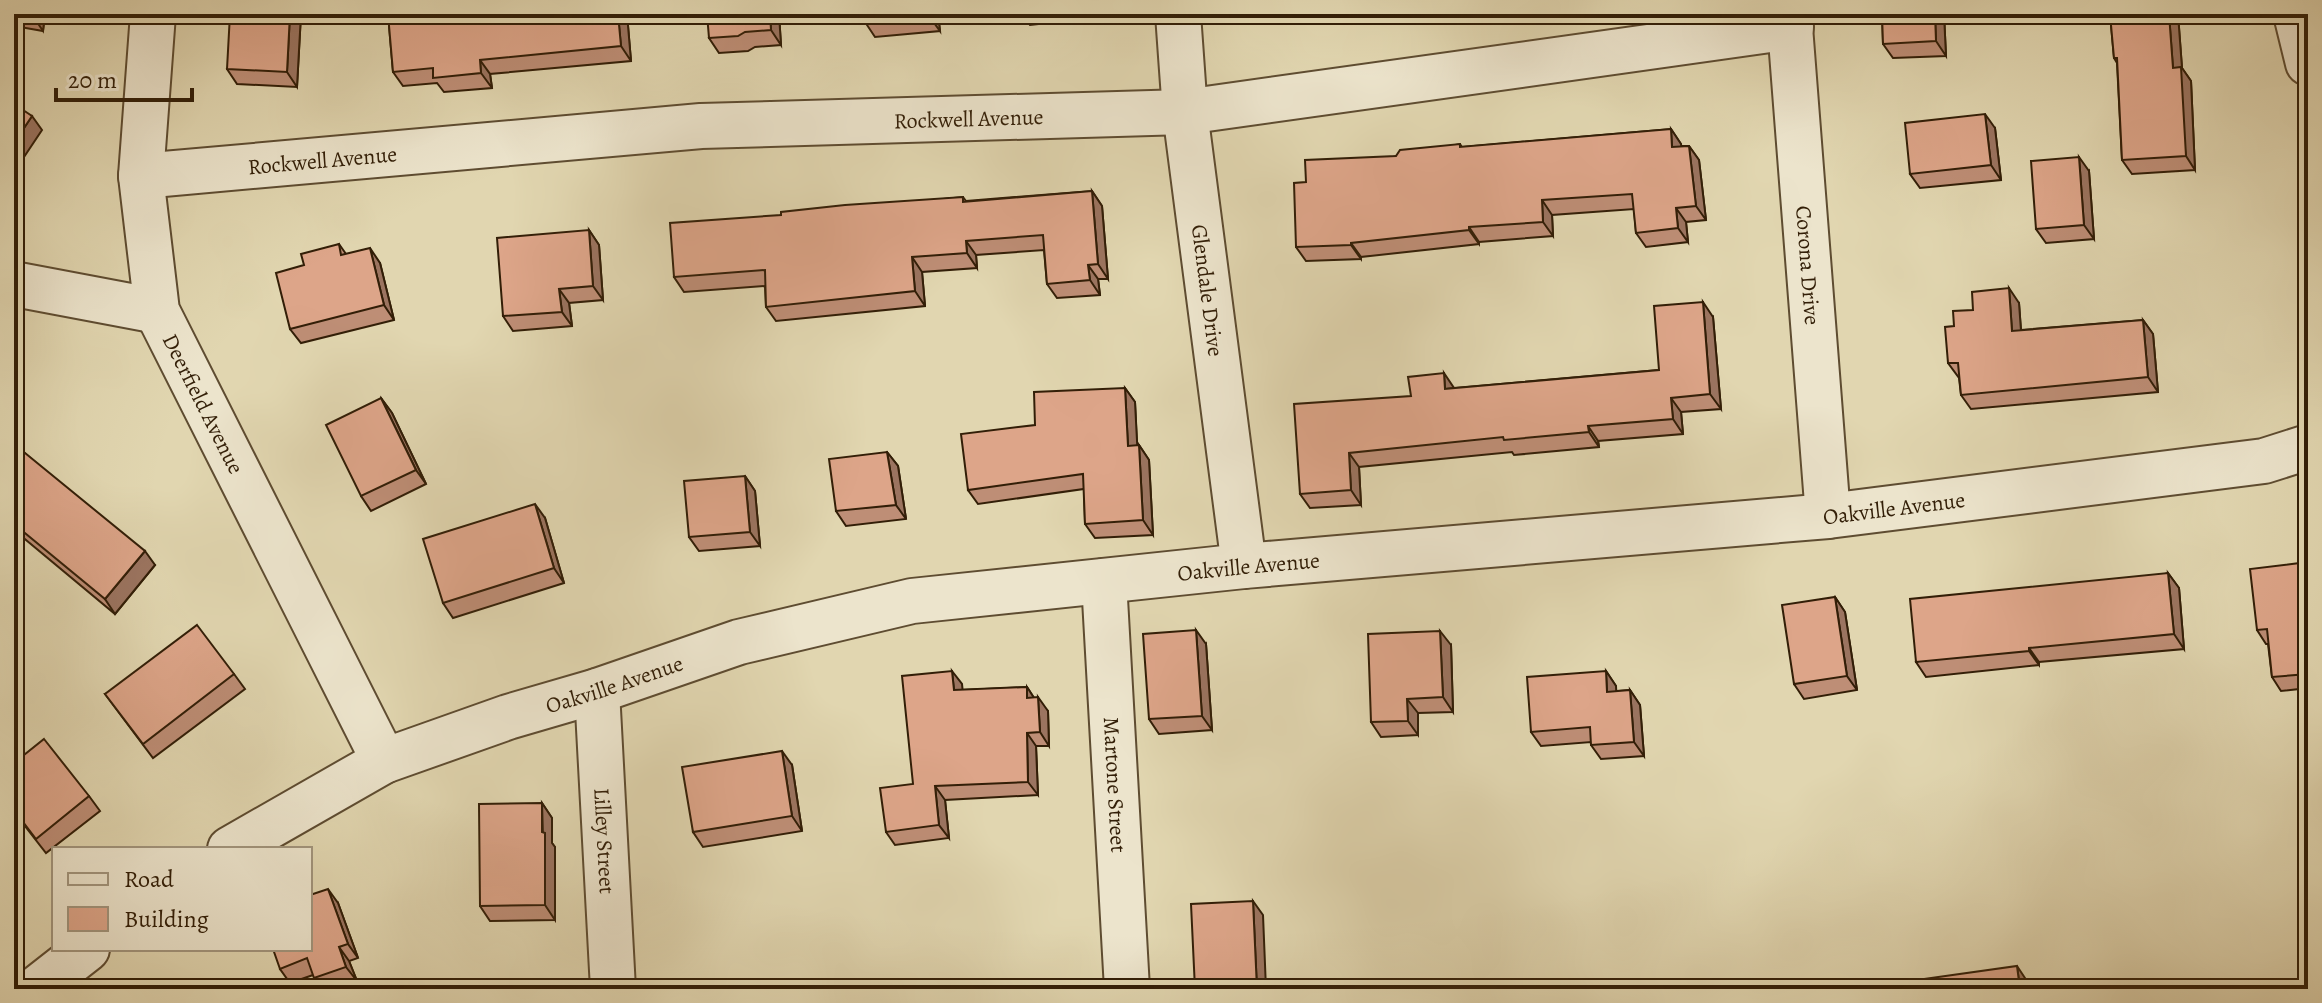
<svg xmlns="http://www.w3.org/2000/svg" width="2322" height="1003" font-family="Alegreya,serif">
<rect width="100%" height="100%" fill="#e1d6b0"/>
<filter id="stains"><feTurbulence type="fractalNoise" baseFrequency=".0025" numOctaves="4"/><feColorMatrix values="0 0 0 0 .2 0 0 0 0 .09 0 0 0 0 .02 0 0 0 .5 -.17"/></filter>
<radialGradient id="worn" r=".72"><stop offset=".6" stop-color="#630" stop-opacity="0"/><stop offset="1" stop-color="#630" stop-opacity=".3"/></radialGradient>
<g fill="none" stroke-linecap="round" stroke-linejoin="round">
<!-- minor casing -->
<g stroke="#5e4c31" stroke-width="48">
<g id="minor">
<path id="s1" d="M153,14L141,176L157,311L384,761"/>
<path id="s2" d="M1178,14L1185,112L1244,566"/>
<path id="s3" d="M1789,14L1828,516"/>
<path d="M2296,14L2308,63"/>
<path id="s4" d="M141,176L701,126L1185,112L1791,27"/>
<path d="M14,284L157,311"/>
<path id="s5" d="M1104,581L1127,989"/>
<path id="s6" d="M597,691L613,989"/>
<path id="s7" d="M230,849L384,761L508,717L597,691L739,642L912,601L1244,566L1828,516L2264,461L2308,447"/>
<path d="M36,989L87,949"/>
</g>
</g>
<!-- minor -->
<use href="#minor" stroke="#ece4cc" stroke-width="44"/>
</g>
<!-- wall -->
<g fill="#be8e76" stroke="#321e07" stroke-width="2">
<path d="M14,14H45L43,31L14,26Z"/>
<path d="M301,14L297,87L237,84L227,69Z"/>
<path d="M388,14H627L631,61L490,74L492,88L444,92L437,83L403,86L393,72Z"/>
<path d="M779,14L781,45L755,47L748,51L719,53L709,38Z"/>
<path d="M864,14H938L940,31L875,37L865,22Z"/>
<path d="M1022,14H1084V19L1030,25Z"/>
<path d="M1882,14H1944L1946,56L1893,58L1883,44Z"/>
<path d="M2110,14H2178L2182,68L2191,81L2195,170L2132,174L2122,160L2117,63L2114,58Z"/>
<path d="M1995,128L2001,180L1920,188L1910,174Z"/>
<path d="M1671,129L1681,144V146H1689L1699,160L1706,220L1686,222L1688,242L1646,247L1636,233L1634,209L1552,215L1553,236L1479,242V244L1361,257V259L1306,261L1296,247L1306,182L1396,156L1460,144L1462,147Z"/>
<path d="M2089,171L2094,239L2046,243L2036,229Z"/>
<path d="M1092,191L1102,206L1108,279H1098L1100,295L1057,298L1047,284L1044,250L976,255L977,268L922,272L925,306L776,321L766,307L765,286L684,292L674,277L781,215L963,197L966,201Z"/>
<path d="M589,230L599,245L603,300L569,303L572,326L513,331L503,316Z"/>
<path d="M339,244L346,254L380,263L394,320L301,343L290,329L304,265Z"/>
<path d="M2019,303L2021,330L2143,320L2153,334L2158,392L1971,409L1961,395L1959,378L1948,363L1954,326L1973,310Z"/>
<path d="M1713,317L1721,409L1681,412L1683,434L1598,441L1599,447L1514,455L1512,452L1359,467L1361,505L1310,508L1300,494L1411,396L1454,388L1659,370Z"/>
<path d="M1125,388L1135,402L1137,445H1139L1149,460L1153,535L1095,538L1085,524L1084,489L978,504L968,490L1035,425Z"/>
<path d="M381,398L392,413L426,484L371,511L361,496Z"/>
<path d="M14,444L155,565L115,614L14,530Z"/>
<path d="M887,452L898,466L906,519L846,526L836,511Z"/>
<path d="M745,476L755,491L760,546L699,551L689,537Z"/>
<path d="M545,518L564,583L453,618L443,603Z"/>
<path d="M2308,562V688L2281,691L2272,677L2268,644H2266L2257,630Z"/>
<path d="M2168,573L2179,588L2184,649L2039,662V665L1926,677L1916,662Z"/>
<path d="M1835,597L1845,612L1857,690L1804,699L1794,684Z"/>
<path d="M1206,644L1212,730L1159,734L1149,719Z"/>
<path d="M1451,645L1453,712L1418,713V735L1381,737L1371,722Z"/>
<path d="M1606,671L1616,686V691L1630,690L1640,705L1644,756L1601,759L1591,745V742L1541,746L1531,732Z"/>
<path d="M234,674L245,689L153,758L105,694Z"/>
<path d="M962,684V690L1027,687L1034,698L1048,711L1049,746H1036L1038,795L945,800L949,838L895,845L886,832L913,784Z"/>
<path d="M14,763L89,796L100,811L46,853L14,812Z"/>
<path d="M792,765L802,831L703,847L693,832Z"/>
<path d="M542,803L552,818V843L555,847V920L490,921L480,906Z"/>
<path d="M338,903L358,958L349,961L357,981L336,989H322L313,975L290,983L280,969Z"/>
</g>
<!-- shaded-wall -->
<g fill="#9b7460" stroke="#321e07" stroke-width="2">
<path d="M33,14H45L43,31L33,16Z"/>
<path d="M290,14H301L297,87L287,72Z"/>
<path d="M618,14H627L631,61L621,46Z"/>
<path d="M770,14H779L781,45L771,30Z"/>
<path d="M929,14H938L940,31L929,16Z"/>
<path d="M1935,14H1944L1946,56L1936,41Z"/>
<path d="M2169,14H2178L2182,68L2191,81L2195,170L2186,156L2173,68Z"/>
<path d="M480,60L490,74L492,88L481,73Z"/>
<path d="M1985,114L1995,128L2001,180L1991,165Z"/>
<path d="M32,116L42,130L14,172V143Z"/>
<path d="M1671,129L1681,144L1683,162L1672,147Z"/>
<path d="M1689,146L1699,160L1706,220L1696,206Z"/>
<path d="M2079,157L2089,171L2094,239L2084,225Z"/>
<path d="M1092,191L1102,206L1108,279L1098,264Z"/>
<path d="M1542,200L1552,215L1553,236L1543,222Z"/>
<path d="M1676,208L1686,222L1688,242L1678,228Z"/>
<path d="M1469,227L1479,242V244L1469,230Z"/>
<path d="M589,230L599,245L603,300L593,286Z"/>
<path d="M966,241L976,255L977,268L967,253Z"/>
<path d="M1351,243L1361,257V259L1351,245Z"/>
<path d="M370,248L380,263L394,320L384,305Z"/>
<path d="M912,257L922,272L925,306L915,291Z"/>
<path d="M1088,265L1098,279L1100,295L1090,280Z"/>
<path d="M2009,288L2019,303L2022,345L2012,331Z"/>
<path d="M559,289L569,303L572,326L562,312Z"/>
<path d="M1703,302L1713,317L1721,409L1710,394Z"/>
<path d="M2143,320L2153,334L2158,392L2148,377Z"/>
<path d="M1444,373L1454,388L1445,389Z"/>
<path d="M1125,388L1135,402L1138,460L1128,446Z"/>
<path d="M381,398L392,413L426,484L416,470Z"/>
<path d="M1671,398L1681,412L1683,434L1673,419Z"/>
<path d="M1588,426L1598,441L1599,447L1589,432Z"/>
<path d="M1139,445L1149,460L1153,535L1143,520Z"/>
<path d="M887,452L898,466L906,519L896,505Z"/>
<path d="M1349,453L1359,467L1361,505L1351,490Z"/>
<path d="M745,476L755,491L760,546L750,532Z"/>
<path d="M535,504L545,518L564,583L554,568Z"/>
<path d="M145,551L155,565L115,614L105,599Z"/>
<path d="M2168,573L2179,588L2184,649L2174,634Z"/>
<path d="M1835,597L1845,612L1857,690L1847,676Z"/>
<path d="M1196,630L1206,644L1212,730L1202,716Z"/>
<path d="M1440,631L1451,645L1453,712L1443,697Z"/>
<path d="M2029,648L2039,662V665L2029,651Z"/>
<path d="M952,671L962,684L964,704L954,690Z"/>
<path d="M1606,671L1616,686L1617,707L1607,692Z"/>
<path d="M1027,687L1036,701L1027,698Z"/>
<path d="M1630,690L1640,705L1644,756L1634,742Z"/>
<path d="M1038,697L1048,711L1049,746L1040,732Z"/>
<path d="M1407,699L1418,713V735L1408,721Z"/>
<path d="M1027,733L1036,746L1038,795L1028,782Z"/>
<path d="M782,751L792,765L802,831L792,816Z"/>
<path d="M935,786L945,800L949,838L939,825Z"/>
<path d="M542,803L552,818V843L555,847V920L545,905Z"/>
<path d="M328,889L338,903L358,958L348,944Z"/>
<path d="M1253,901L1263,915L1266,989H1257Z"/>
<path d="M339,947L349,961L357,981L346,967Z"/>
<path d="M2017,966L2027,981L2028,989H2020Z"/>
</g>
<!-- building -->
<g fill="#dda589" stroke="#321e07" stroke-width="2">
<path d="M230,14H290L287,72L227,69Z"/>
<path d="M388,14H618L621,46L480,60L481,73L433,78V68L393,72Z"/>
<path d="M707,14H770L771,30L745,32L738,36L709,38Z"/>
<path d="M864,14H929V16L865,22Z"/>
<path d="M1882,14H1935L1936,41L1883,44Z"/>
<path d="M2110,14H2169L2173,68L2181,67L2186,156L2122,160L2117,58H2114Z"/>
<path d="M14,104L32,116L14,143Z"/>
<path d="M1985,114L1991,165L1910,174L1905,123Z"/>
<path d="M1671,129L1672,147L1689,146L1696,206L1676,208L1678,228L1636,233L1632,194L1542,200L1543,222L1469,227V230L1351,243V245L1296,247L1294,183L1306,182L1305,160L1396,156L1400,150L1460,144V147Z"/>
<path d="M2079,157L2084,225L2036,229L2031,161Z"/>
<path d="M1092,191L1098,264L1088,265L1090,280L1047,284L1043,235L966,241L967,253L912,257L915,291L766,307L765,270L674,277L670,223L781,215V212L845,205L963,197V202Z"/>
<path d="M589,230L593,286L559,289L562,312L503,316L497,238Z"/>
<path d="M339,244L341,255L370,248L384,305L290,329L276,273L304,265L301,254Z"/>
<path d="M2009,288L2012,331L2143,320L2148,377L1961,395L1958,363H1948L1945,327L1954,326L1953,311L1973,310L1972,292Z"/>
<path d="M1703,302L1710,394L1671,398L1673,419L1588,426L1589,432L1504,440L1503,437L1349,453L1351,490L1300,494L1294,404L1411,396L1408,377L1444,373L1445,389L1659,370L1654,306Z"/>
<path d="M1125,388L1128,446L1139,445L1143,520L1085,524L1083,474L968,490L961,434L1035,425L1034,392Z"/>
<path d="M381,398L416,470L361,496L326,425Z"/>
<path d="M14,444L145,551L105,599L14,524Z"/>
<path d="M887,452L896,505L836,511L829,459Z"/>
<path d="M745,476L750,532L689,537L684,481Z"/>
<path d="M535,504L554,568L443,603L423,539Z"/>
<path d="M2308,562V674L2272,677L2267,629L2257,630L2250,569Z"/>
<path d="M2168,573L2174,634L2029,648V651L1916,662L1910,599Z"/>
<path d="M1835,597L1847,676L1794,684L1782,605Z"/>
<path d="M197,625L234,674L143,744L105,694Z"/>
<path d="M1196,630L1202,716L1149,719L1143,634Z"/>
<path d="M1440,631L1443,697L1407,699L1408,721L1371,722L1368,634Z"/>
<path d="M952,671L954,690L1027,687V698L1038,697L1040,732L1027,733L1028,782L935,786L939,825L886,832L880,788L913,784L902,676Z"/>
<path d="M1606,671L1607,692L1630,690L1634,742L1591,745L1590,727L1531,732L1527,677Z"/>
<path d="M44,739L89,796L36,839L14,810V763Z"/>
<path d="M782,751L792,816L693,832L682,767Z"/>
<path d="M542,803V832L545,833V905L480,906L479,804Z"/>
<path d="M328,889L348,944L339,947L346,967L314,978L307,958L280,969L273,949H310V895Z"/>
<path d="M1253,901L1257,989H1195L1191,904Z"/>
<path d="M2017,966L2020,989H1882L1881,985Z"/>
</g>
<g text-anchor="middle" stroke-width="6" stroke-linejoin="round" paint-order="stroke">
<!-- street labels -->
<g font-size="22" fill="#321e07" stroke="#ece4cc">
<text dy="8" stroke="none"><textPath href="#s4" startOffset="830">Rockwell Avenue</textPath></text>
<text dy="8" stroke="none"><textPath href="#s4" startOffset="182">Rockwell Avenue</textPath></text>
<text dy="8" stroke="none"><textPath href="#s3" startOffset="252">Corona Drive</textPath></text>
<text dy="8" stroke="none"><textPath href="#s2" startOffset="278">Glendale Drive</textPath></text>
<text dy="8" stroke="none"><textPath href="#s1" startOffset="402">Deerfield Avenue</textPath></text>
<text dy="8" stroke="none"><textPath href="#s7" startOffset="1716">Oakville Avenue</textPath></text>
<text dy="8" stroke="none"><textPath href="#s7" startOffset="1068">Oakville Avenue</textPath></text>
<text dy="8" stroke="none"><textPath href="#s7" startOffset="420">Oakville Avenue</textPath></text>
<text dy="8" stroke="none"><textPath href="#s5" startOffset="204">Martone Street</textPath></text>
<text dy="8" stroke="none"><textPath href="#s6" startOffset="150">Lilley Street</textPath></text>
</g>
</g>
<!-- margin -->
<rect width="2322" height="1003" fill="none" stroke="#e1d6b0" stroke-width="48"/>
<rect x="16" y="16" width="2290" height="971" fill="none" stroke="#321e07" stroke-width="4"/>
<rect x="24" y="24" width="2274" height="955" fill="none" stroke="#321e07" stroke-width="2"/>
<!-- legend -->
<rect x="52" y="847" width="260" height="104" fill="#ece4cc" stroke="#a2957d" stroke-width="2"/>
<rect x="68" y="873" width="40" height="12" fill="#ece4cc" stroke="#a2957d" stroke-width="2"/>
<text x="124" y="887" font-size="24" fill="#321e07">Road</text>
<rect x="68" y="907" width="40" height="24" fill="#dda589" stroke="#a2957d" stroke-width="2"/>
<text x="124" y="927" font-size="24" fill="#321e07">Building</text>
<!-- scale -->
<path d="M56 88v12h136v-12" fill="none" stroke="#321e07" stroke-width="4"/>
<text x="68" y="88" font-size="24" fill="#321e07" stroke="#ece4cc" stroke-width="6" paint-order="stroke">20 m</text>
<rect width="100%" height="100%" filter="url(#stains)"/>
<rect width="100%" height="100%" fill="url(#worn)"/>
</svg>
